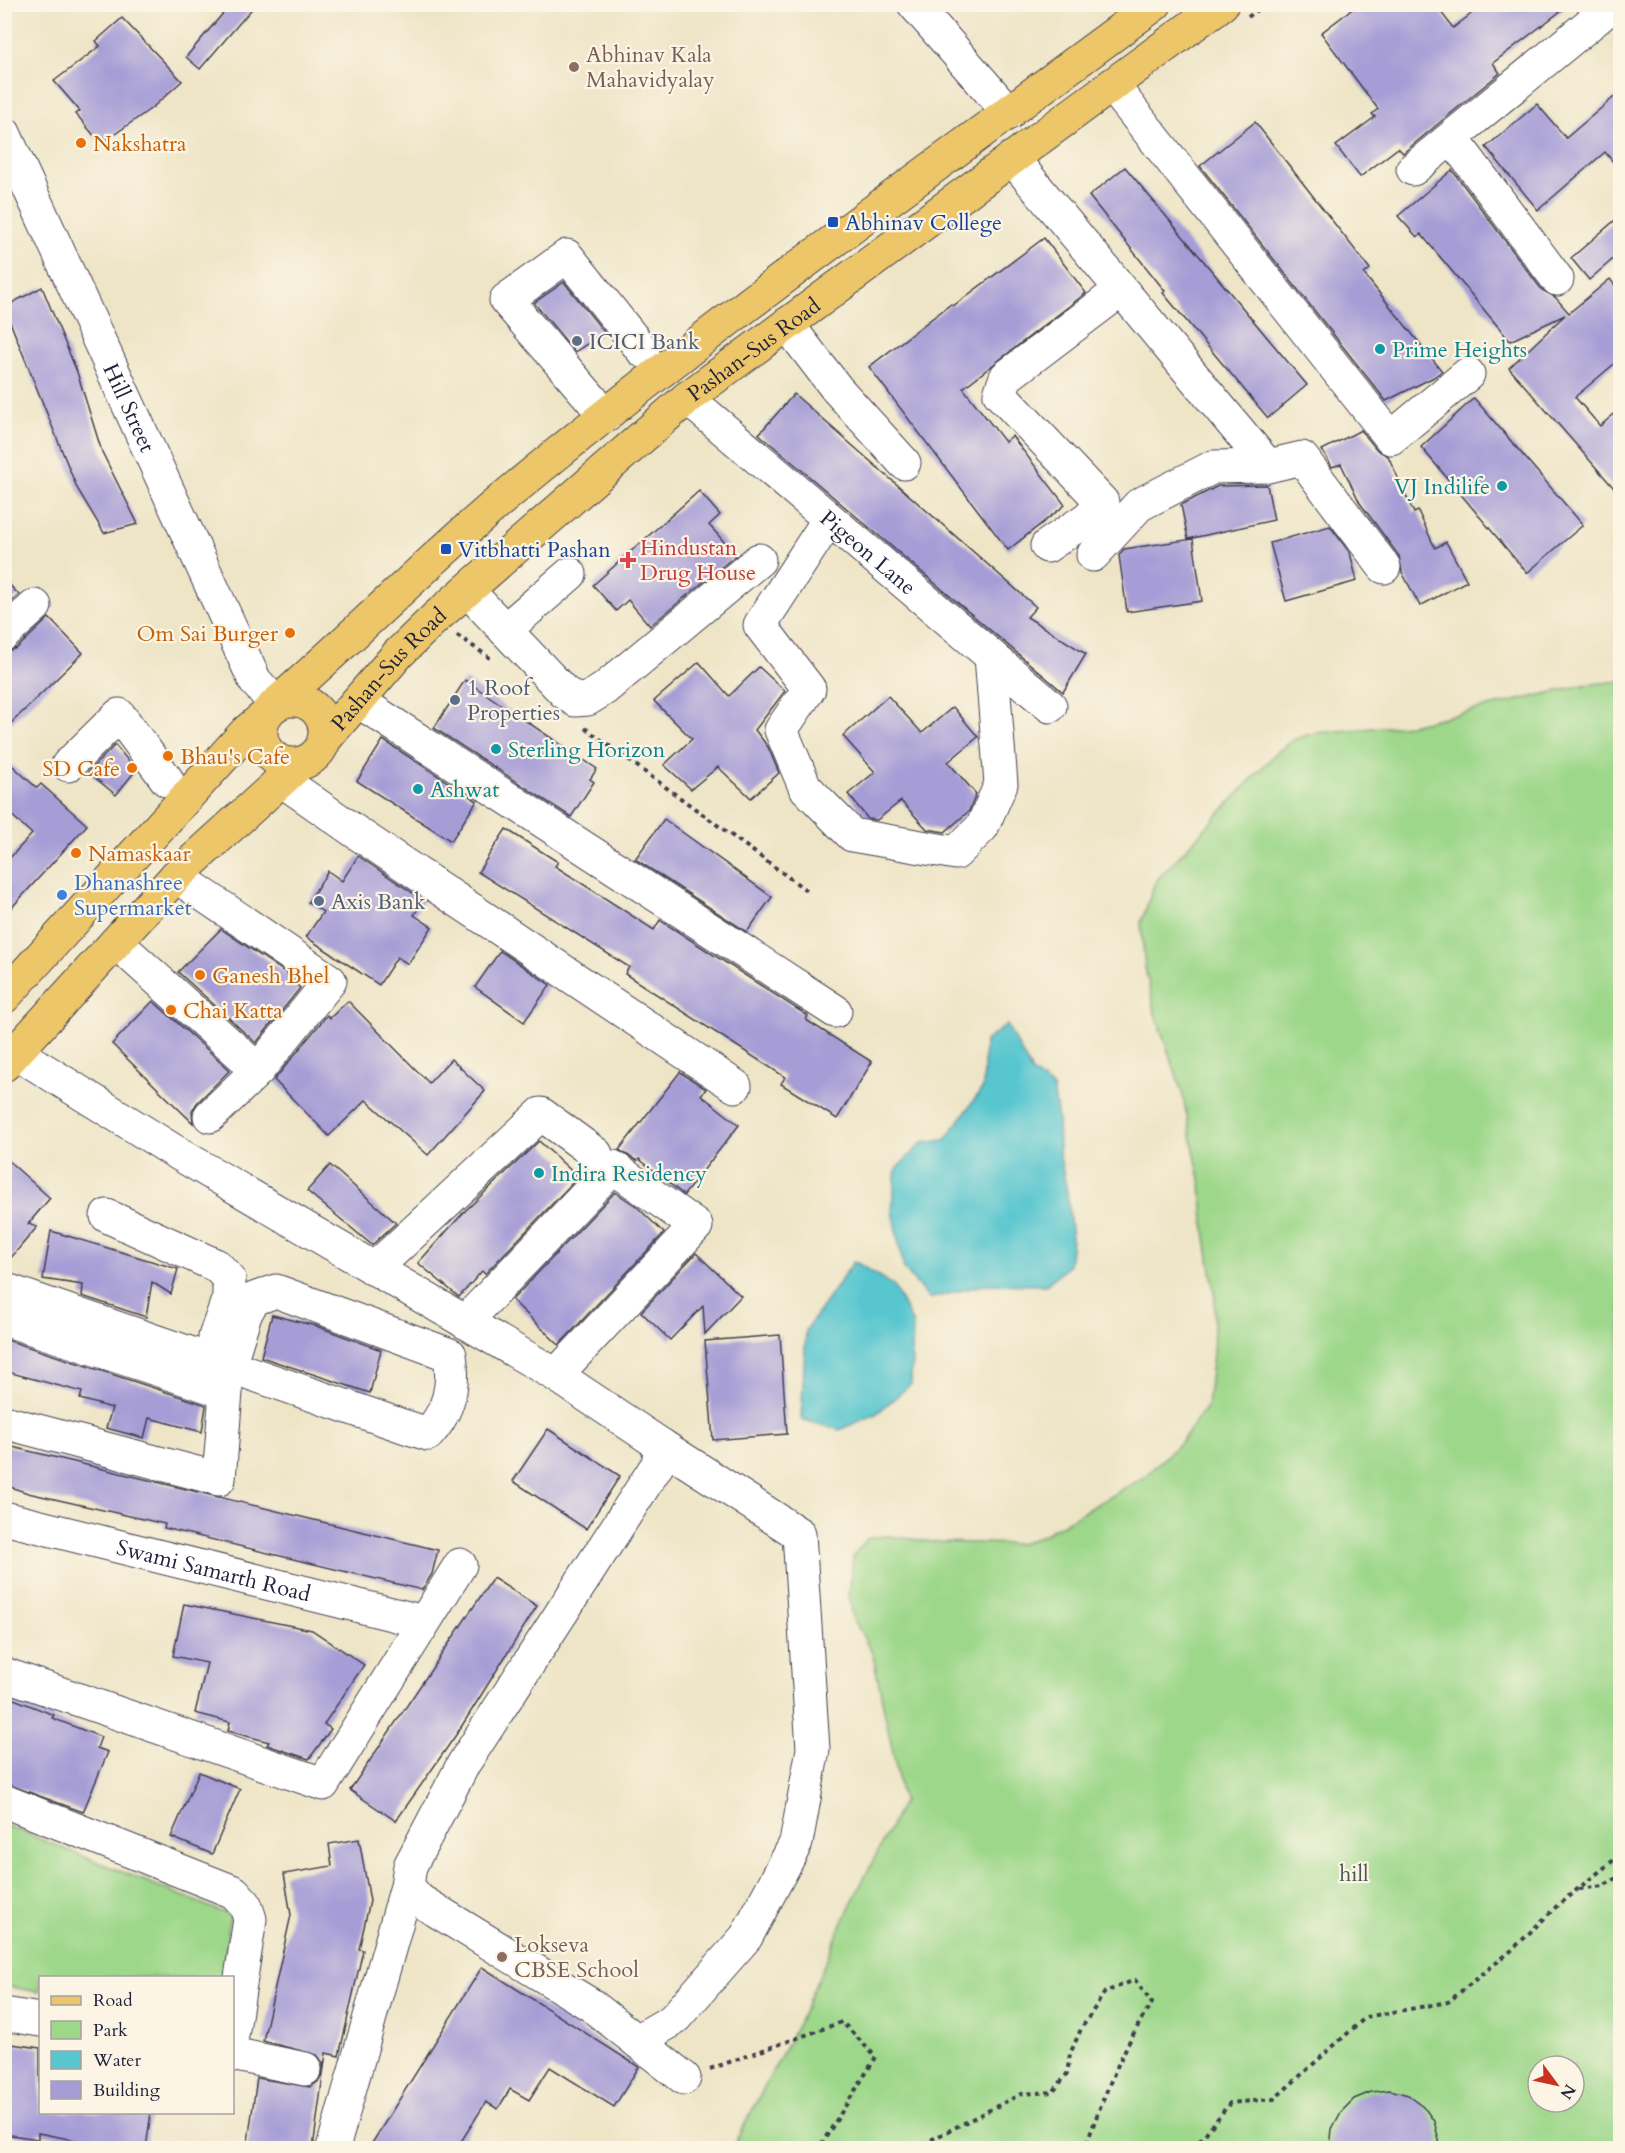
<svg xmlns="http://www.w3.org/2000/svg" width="1625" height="2153" font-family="Cardo,serif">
<rect width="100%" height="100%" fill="#fcf5e5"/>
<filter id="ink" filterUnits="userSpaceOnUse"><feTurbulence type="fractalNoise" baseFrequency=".0167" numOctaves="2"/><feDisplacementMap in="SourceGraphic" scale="12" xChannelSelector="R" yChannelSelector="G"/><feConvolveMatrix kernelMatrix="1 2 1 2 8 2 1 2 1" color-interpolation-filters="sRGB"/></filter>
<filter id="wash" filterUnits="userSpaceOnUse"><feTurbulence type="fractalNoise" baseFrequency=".008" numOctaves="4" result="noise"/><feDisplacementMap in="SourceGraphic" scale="24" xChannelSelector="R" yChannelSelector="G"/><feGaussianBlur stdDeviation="1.35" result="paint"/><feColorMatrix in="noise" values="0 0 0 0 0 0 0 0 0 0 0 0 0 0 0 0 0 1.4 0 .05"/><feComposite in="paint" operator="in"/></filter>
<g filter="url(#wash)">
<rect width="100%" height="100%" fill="#eee5c7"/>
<!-- green -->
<g fill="#9dd78a" stroke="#607c62" stroke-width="1.5" fill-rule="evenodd">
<path d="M1620,681V2148H732L798,2024L850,1906L903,1802L873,1655L853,1618L849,1596L853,1556L868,1538L888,1536L934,1542L1021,1544L1045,1534L1144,1477L1181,1442L1207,1406L1213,1354L1215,1298L1205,1231L1201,1184L1182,1092L1154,1010L1145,967L1141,923L1155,882L1277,752L1295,739L1314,733L1410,725L1584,685ZM1538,2066H1574V2102H1538Z"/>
<path d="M5,1825L230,1915L223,1977L40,1978V1992L5,1986Z"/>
</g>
<!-- water -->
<g fill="#59c6cf" stroke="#3e7485" stroke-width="1.5">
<path d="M1007,1025L1032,1072L1053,1088L1058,1119L1059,1153L1067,1191L1072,1239L1069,1265L1046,1285L986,1284L929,1299L904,1269L892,1211L896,1169L922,1143L945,1140L983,1088L985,1041Z"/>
<path d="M854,1261L893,1285L913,1324L911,1384L876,1414L839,1430L801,1419L806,1330Z"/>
</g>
<g id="blocks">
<!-- building -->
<g fill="#a69dd6">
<path d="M231,4H256L200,69L186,57Z"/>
<path d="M1359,4H1435L1453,28L1484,4H1570L1493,63L1500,73L1461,105L1403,153L1398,148L1360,177L1336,146L1375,117L1372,114L1378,109L1321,33Z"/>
<path d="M122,18L182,81L153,107L101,144L76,114L80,111L54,81L100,46L96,41Z"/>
<path d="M1620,92V170L1605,152L1538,210L1486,147L1537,104L1566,138Z"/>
<path d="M1255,122L1370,269L1364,274L1442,371L1434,377L1386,401L1200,166Z"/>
<path d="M1125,167L1307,385L1268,418L1163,293L1165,291L1089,196Z"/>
<path d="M1452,170L1542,290L1555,297L1569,313L1610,279L1620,292V359L1575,397L1600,426L1620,409V495L1509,368L1565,315L1510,341L1421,234L1417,237L1398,216Z"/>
<path d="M1620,216V253L1589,280L1571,258Z"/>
<path d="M1044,238L1086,293L963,388L1005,442L1012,436L1065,505L1008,550L869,367L951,304L953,306Z"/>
<path d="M564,282L604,332L575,352L534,303Z"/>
<path d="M42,287L77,372L102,452L138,524L104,533L77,488L4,307Z"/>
<path d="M794,394L1036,607L1027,617L1086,654L1063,692L759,434Z"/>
<path d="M1474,398L1583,525L1527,573L1421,447Z"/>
<path d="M1361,430L1377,450L1388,456L1414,513L1418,511L1435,548L1446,542L1467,581L1420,606L1402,572L1399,556L1360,503L1341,464L1332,467L1322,450Z"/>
<path d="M1267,485L1274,520L1188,539L1181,505L1218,486Z"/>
<path d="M699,491L720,515L709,525L736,555L650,626L628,600L616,611L593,585Z"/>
<path d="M1330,526L1350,553L1357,581L1286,601L1270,543Z"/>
<path d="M1193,539L1202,601L1127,612L1119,555L1124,549Z"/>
<path d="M4,579L19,595L4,608Z"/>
<path d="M49,618L83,653L4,730V652L17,648Z"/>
<path d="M699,662L729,696L759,667L785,691L755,730L768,747L779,773L751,798L718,767L691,789L664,765L692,739L654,701Z"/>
<path d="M465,680L597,769L590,779L594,782L571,817L434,728Z"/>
<path d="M888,696L922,733L953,707L978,737L948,762L976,794L969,811L945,832L927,829L901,801L877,820L868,819L848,794L875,772L843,736Z"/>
<path d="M383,740L477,801L451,841L357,781Z"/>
<path d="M115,745L136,770L116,795L88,772Z"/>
<path d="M4,758L37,788L41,784L87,825L4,916V864L32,834L4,808Z"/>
<path d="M664,819L772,897L747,932L635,859Z"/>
<path d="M506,829L558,862L555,866L654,930L660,920L808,1016L806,1020L872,1062L837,1119L781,1084L785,1077L625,974L629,967L478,872Z"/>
<path d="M358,856L423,900L414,915L432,927L408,964L397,957L379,985L306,937L323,912L308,902L328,871L342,881Z"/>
<path d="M221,929L286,973L300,988L256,1043L178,972Z"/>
<path d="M500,951L550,985L524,1022L475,987Z"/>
<path d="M153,1001L230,1070L197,1103L192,1111L193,1123L112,1044Z"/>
<path d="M348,1001L429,1083L451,1059L485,1091L428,1155L366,1100L329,1136L274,1080L327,1015L330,1018Z"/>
<path d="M680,1072L706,1089L701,1095L739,1125L684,1195L639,1159L637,1161L619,1150Z"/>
<path d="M539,1141L578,1177L485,1274L482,1271L459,1297L418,1263L464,1212Z"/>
<path d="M4,1157L50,1198L28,1224L37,1227L4,1266Z"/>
<path d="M330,1165L396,1223L372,1245L307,1191Z"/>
<path d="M615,1192L636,1206L664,1233L559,1345L512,1300Z"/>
<path d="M51,1231L178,1269L171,1294L152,1282L146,1317L82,1296L83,1285L43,1279Z"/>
<path d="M696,1253L741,1296L705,1334L703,1306L670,1340L641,1312Z"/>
<path d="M272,1315L316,1326L381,1350L370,1393L261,1357Z"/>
<path d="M780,1335L787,1434L713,1440L705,1341Z"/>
<path d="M4,1339L206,1405L202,1432L149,1418L144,1438L106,1428L112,1408L80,1399L82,1392L4,1371Z"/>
<path d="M548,1429L620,1476L586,1529L513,1481Z"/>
<path d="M4,1445L438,1550L432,1574L422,1590L164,1528L165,1524L28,1493L4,1485Z"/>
<path d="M493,1578L537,1606L458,1732L396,1821L350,1790Z"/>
<path d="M184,1604L312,1630L364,1665L324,1724L331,1729L309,1759L267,1745L269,1742L228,1731L230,1722L195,1713L207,1663L173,1656Z"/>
<path d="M4,1695L54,1715L52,1718L101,1737L97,1748L108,1752L83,1812L4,1783Z"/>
<path d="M199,1772L240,1789L212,1854L171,1837Z"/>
<path d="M359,1839L370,1901L359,1949L363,1950L339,2056L326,2053L313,2148H247L257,2078L310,2087L319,2081L323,2072V2063L317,2055L263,2041L291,1915L284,1874L332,1866L329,1844Z"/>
<path d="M482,1967L639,2067L614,2107L550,2067L529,2100L510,2089L498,2109L486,2102L457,2148H369Z"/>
<path d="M4,2043L40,2048V2112H151L146,2148H101V2145L38,2133V2139L4,2134Z"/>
<path d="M1390,2090L1408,2095L1423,2106L1434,2121L1441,2148H1330L1332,2129L1341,2112L1354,2099L1371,2092Z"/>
</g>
</g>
</g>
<g filter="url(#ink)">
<use href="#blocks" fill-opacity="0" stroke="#413f50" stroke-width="1.5"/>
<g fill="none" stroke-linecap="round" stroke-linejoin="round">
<!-- minor casing -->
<g stroke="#413f50" stroke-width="35">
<g id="minor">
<path d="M914,4L1009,113"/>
<path d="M1112,85L1391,438L1468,374"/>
<path id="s1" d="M4,133L255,681L276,704"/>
<path d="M1452,138L1557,279"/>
<path d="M1012,158L1268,466"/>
<path d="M1413,169L1614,4"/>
<path d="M787,324L837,389L904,463"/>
<path id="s2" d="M687,398L1050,706"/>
<path d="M606,416L506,300L567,256L643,351"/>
<path d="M829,519L760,625L809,689L781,730L805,787L852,835L956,853L982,827L1001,784L991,656"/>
<path d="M1047,546L1088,518L1102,502L1000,394L1006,377L1121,290"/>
<path d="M1093,555L1139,505L1213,467L1268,466L1302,458L1384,567"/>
<path d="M467,590L563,691L575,700L588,699L604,689L759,560"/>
<path d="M505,630L570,574"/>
<path d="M4,634L35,606"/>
<path d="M358,701L835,1011"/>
<path d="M68,765L119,715L167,780"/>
<path d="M280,779L360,835L735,1086"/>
<path d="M176,876L330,981L258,1070L210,1116"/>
<path d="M116,942L258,1070"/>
<path d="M4,1045L174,1151L556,1375L661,1445L658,1464L464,1763L410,1866L407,1886L419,1900L591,2005L684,2078"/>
<path d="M107,1216L217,1266L229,1279V1297L215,1337"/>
<path d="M374,1269L541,1114L596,1154"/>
<path d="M4,1289L207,1359L229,1366L403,1426L428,1434C449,1411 455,1386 450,1355L276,1291L254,1299L245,1314L229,1366"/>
<path d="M4,1319L226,1392L219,1479L4,1422"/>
<path d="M465,1322L613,1167L696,1226L556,1375"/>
<path id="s3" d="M4,1518L424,1622"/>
<path d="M4,1674L323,1784L460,1565"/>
<path d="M4,1801L234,1892L245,1904L250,1919L232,2036"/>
<path d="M4,2014L40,2020"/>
<path d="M637,2041L673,2020L746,1937L796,1843L813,1749L799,1534L661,1445"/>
<path d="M232,2054L305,2069"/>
<path d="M333,2148L407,1886"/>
</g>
</g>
<!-- major casing -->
<g stroke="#413f50" stroke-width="35">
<g id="major">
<circle cx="293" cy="732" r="32"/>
<path d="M276,704C353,637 424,565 502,499C712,324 936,167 1155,4"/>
<path id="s4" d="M324,740L398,654L435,618L687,398L1222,4"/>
<path d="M4,997L246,732L264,717"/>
<path d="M4,1065L176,876L298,765"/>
</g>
</g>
<!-- path -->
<g stroke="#413f50" stroke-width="4" stroke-dasharray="4.5 4.5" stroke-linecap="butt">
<path d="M1248,17L1265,4"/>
<path d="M457,635L490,658"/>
<path d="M585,728L810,893"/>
<path d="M1579,1889L1603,1886L1620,1876"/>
<path d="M710,2069L842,2022L876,2057L819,2148"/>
<path d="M915,2148L1021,2094L1053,2092L1067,2074L1070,2054L1081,2029L1105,1992L1135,1980L1152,2003C1122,2048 1103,2098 1085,2148"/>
<path d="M1194,2148L1230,2103L1274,2099L1366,2017L1448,2002L1512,1950L1559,1904L1620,1855"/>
</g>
<!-- minor -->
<use href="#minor" stroke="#fff" stroke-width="33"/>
<!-- major -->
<use href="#major" stroke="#ecc669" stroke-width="33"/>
</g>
</g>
<!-- markers -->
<g fill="#8d6e63" stroke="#fcf5e5" stroke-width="2">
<circle cx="574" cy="67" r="6"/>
<circle cx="502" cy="1957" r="6"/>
</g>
<g fill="#e8710a" stroke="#fcf5e5" stroke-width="2">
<circle cx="81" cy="143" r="6"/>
<circle cx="290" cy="633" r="6"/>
<circle cx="168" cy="756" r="6"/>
<circle cx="132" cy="768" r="6"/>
<circle cx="76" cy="853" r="6"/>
<circle cx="200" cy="975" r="6"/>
<circle cx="171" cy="1010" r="6"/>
</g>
<g fill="#1a4fb4" stroke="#fcf5e5" stroke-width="2">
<rect x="827" y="216" width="12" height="12" rx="3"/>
<rect x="440" y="543" width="12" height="12" rx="3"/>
</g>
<g fill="#5c6f8a" stroke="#fcf5e5" stroke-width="2">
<circle cx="577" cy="341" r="6"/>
<circle cx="455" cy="700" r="6"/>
<circle cx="319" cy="901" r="6"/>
</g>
<g fill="#0f9aa8" stroke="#fcf5e5" stroke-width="2">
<circle cx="1380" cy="349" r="6"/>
<circle cx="1502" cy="486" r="6"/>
<circle cx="496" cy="749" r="6"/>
<circle cx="418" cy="789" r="6"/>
<circle cx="539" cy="1173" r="6"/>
</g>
<path fill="#e0444e" stroke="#fcf5e5" stroke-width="2" d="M625 551h6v6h6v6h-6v6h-6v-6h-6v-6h6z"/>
<circle fill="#3f7fe0" stroke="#fcf5e5" stroke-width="2" cx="62" cy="895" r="6"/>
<g text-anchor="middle" stroke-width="4.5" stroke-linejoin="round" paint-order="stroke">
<!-- education labels -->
<g font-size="22" fill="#785e54" stroke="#fcf5e5" text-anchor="start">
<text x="586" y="62">Abhinav Kala<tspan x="586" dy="25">Mahavidyalay</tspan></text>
<text x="514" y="1952">Lokseva<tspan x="514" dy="25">CBSE School</tspan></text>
</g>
<!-- food labels -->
<g font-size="22" fill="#c56008" stroke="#fcf5e5" text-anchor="start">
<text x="93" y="151">Nakshatra</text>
<text x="278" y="641" text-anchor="end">Om Sai Burger</text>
<text x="180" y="764">Bhau's Cafe</text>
<text x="120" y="776" text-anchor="end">SD Cafe</text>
<text x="88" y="861">Namaskaar</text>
<text x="212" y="983">Ganesh Bhel</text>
<text x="183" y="1018">Chai Katta</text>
</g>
<!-- transit labels -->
<g font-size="22" fill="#164399" stroke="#fcf5e5" text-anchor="start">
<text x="845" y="230">Abhinav College</text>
<text x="458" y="557">Vitbhatti Pashan</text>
</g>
<!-- service labels -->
<g font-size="22" fill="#4e5e75" stroke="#fcf5e5" text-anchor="start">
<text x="589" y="349">ICICI Bank</text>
<text x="467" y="695">1 Roof<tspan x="467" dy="25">Properties</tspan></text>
<text x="331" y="909">Axis Bank</text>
</g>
<!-- street labels -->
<g font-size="22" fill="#22223b" stroke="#fcf5e5">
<text dy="8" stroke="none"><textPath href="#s4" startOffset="582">Pashan-Sus Road</textPath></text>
<text dy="8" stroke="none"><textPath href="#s1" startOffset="302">Hill Street</textPath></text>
<text dy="8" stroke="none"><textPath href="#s2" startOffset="238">Pigeon Lane</textPath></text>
<text dy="8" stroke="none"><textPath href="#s4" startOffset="96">Pashan-Sus Road</textPath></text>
<text dy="8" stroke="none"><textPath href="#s3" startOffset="216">Swami Samarth Road</textPath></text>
</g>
<!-- culture labels -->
<g font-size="22" fill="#0d838f" stroke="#fcf5e5" text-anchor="start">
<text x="1392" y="357">Prime Heights</text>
<text x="1490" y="494" text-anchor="end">VJ Indilife</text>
<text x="508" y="757">Sterling Horizon</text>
<text x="430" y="797">Ashwat</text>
<text x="551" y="1181">Indira Residency</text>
</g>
<!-- health labels -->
<g font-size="22" fill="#be3a42" stroke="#fcf5e5" text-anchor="start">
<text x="640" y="555">Hindustan<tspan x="640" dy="25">Drug House</tspan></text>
</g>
<!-- shop labels -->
<g font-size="22" fill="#366cbe" stroke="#fcf5e5" text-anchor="start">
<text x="74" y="890">Dhanashree<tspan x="74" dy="25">Supermarket</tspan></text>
</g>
<!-- park labels -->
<g font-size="22" fill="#475853" stroke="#fcf5e5">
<text x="1354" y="1881">hill</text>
</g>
</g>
<!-- margin -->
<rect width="1625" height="2153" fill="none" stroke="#fcf5e5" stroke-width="24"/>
<!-- legend -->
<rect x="39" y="1976" width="195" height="138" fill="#fcf5e5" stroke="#a5a1a1" stroke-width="1.5"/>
<rect x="51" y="1996" width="30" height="9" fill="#ecc669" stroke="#a5a1a1" stroke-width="1.5"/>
<text x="93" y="2006" font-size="18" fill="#22223b">Road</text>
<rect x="51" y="2021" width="30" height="18" fill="#9dd78a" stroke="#a5a1a1" stroke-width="1.5"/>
<text x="93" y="2036" font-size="18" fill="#22223b">Park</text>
<rect x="51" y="2051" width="30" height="18" fill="#59c6cf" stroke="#a5a1a1" stroke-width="1.5"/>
<text x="93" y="2066" font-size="18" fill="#22223b">Water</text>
<rect x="51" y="2081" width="30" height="18" fill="#a69dd6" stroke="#a5a1a1" stroke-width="1.5"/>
<text x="93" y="2096" font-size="18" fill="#22223b">Building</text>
<!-- north arrow -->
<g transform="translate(1556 2084) rotate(123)"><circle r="28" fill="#fcf5e5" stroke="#a5a1a1" stroke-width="1.5"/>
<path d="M0-4.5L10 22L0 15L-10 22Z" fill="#c8321e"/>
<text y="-9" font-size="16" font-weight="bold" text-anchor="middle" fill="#22223b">N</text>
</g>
</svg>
